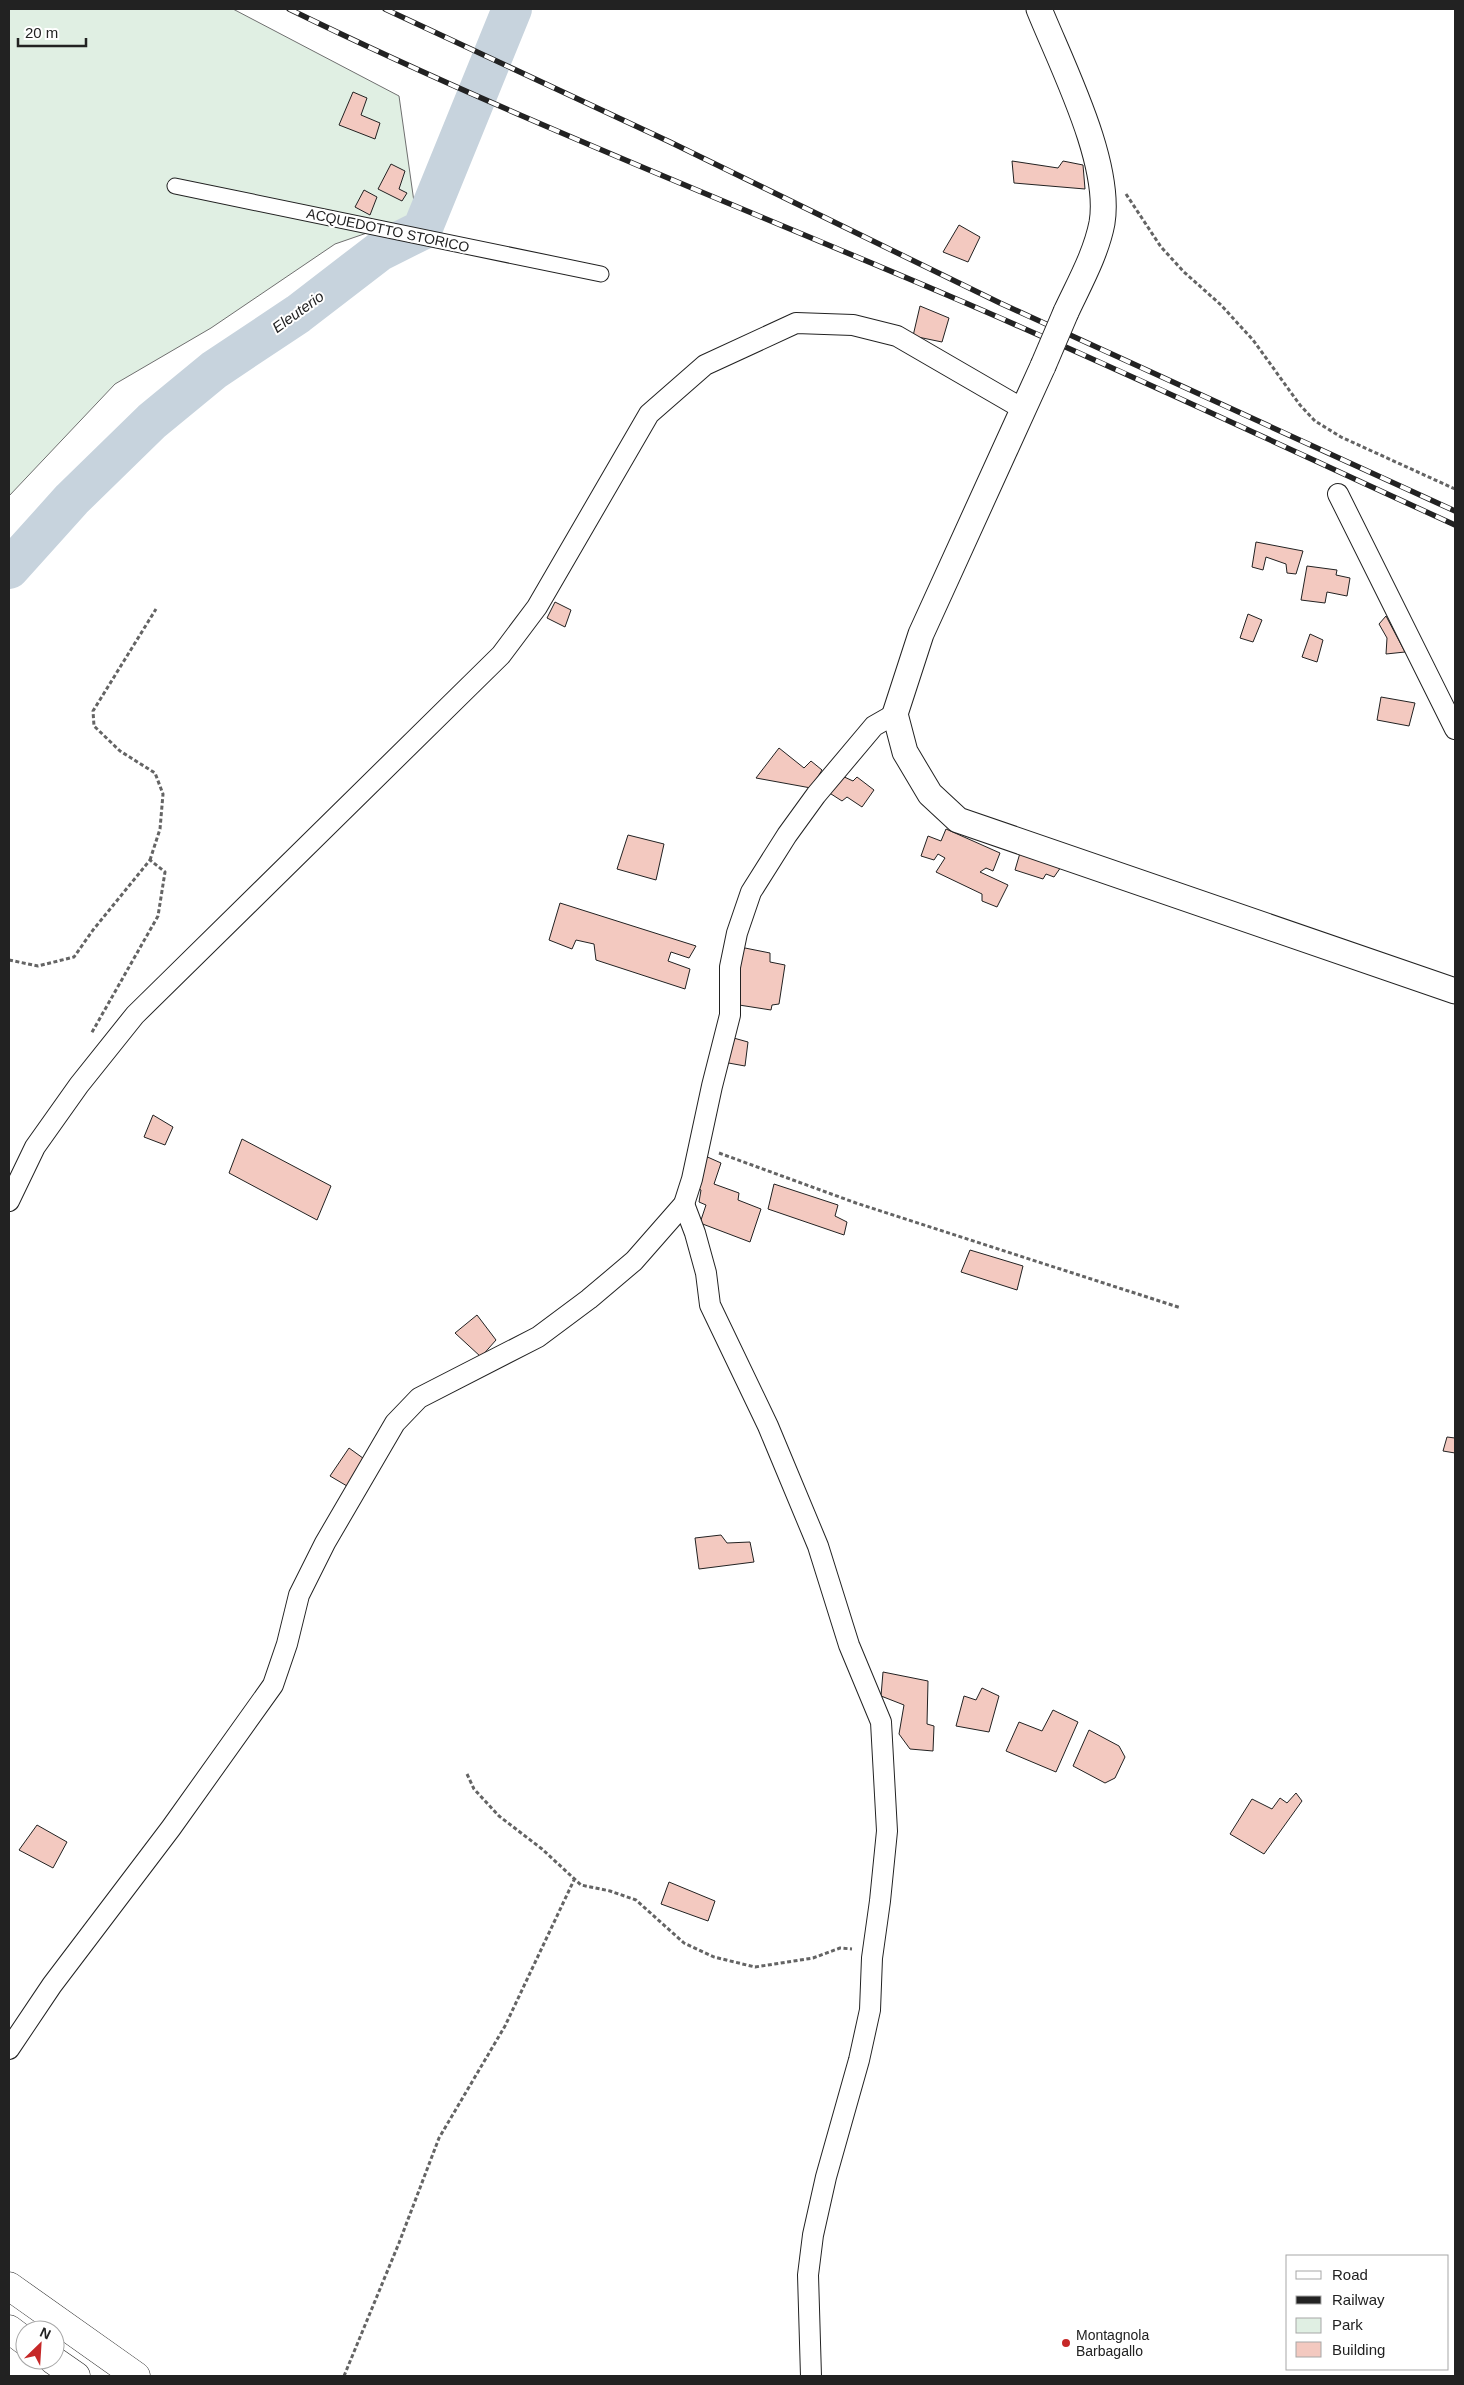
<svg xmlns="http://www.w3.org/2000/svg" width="1464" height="2385" font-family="Arial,sans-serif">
<rect width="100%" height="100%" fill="#fff"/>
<!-- green -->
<path fill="#e0efe3" stroke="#6f6f6f" d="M9,9H233L399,96L416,216L335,244L211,328L115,384L9,496Z"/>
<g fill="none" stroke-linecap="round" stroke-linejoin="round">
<!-- river -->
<path stroke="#c7d3dd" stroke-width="40" d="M9,569L72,499L152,421L214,370L298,314L380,251L422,230L512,9"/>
</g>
<!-- building -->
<g fill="#f3c9c0" stroke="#222">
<path d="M353,92L367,98L361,115L380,123L375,139L339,125Z"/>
<path d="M1012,161L1058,168L1063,161L1083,165L1085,189L1014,183Z"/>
<path d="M391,164L405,171L399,189L407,193L402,201L378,189Z"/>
<path d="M364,190L377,197L370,215L355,207Z"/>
<path d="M959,225L980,237L968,262L943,252Z"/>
<path d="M920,306L949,318L942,342L913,336Z"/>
<path d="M1256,542L1303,551L1296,574L1287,573L1286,564L1266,557L1263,570L1252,567Z"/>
<path d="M1307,566L1337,570L1336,575L1350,578L1347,596L1327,592L1325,603L1301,600Z"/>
<path d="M555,602L571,610L565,627L547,618Z"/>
<path d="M1248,614L1262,620L1253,642L1240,638Z"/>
<path d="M1386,616L1405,652L1386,654L1387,638L1379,624Z"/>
<path d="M1310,634L1323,640L1317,662L1302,657Z"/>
<path d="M1381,697L1415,703L1409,726L1377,720Z"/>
<path d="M779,748L804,768L811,761L822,770L811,788L756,778Z"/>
<path d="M840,775L853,781L857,777L874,790L862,807L847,797L842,801L828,792Z"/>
<path d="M946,829L1000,853L993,871L986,868L980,872L1008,885L997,907L982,901V894L936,872L945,858L938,854L934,860L921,856L928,836L941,841Z"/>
<path d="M628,835L664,844L656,880L617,869Z"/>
<path d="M1020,853L1061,867L1054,877L1046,874L1043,879L1015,870Z"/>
<path d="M560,903L696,946L689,958L671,952L668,961L690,969L685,989L596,960L594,944L576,940L572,949L549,940Z"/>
<path d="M740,947L770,953V962L785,965L779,1004L772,1005L771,1010L739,1005Z"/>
<path d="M730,1037L748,1042L745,1066L723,1062Z"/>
<path d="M153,1115L173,1127L165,1145L144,1137Z"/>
<path d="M242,1139L331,1186L317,1220L229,1173Z"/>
<path d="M703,1155L721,1163L714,1184L739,1193L738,1200L761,1209L750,1242L700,1223L706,1205L699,1202L701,1190L694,1186Z"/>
<path d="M774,1184L838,1205L835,1216L847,1222L844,1235L768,1209Z"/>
<path d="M970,1250L1023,1266L1017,1290L961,1272Z"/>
<path d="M477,1315L496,1340L481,1357L455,1333Z"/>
<path d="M1447,1437L1455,1438V1453L1443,1451Z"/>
<path d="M349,1448L367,1461L347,1486L330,1476Z"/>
<path d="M721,1535L727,1543L750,1542L754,1562L699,1569L695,1538Z"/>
<path d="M883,1672L928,1681L927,1724L934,1726L933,1751L910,1749L899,1734L904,1705L881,1696Z"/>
<path d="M982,1688L999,1696L989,1732L956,1726L964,1696L976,1700Z"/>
<path d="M1053,1710L1078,1722L1056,1772L1006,1751L1019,1722L1042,1731Z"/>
<path d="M1089,1730L1119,1746L1125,1757L1115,1778L1105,1783L1073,1766Z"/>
<path d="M1296,1793L1302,1801L1264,1854L1230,1834L1252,1799L1272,1809L1280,1798L1287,1803Z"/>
<path d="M37,1825L67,1842L53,1868L19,1850Z"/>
<path d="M669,1882L715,1901L708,1921L661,1904Z"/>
</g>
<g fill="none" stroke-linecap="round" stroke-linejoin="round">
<!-- pedestrian casing -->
<g stroke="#222" stroke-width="17">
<path id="pedestrian" d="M175,186L601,274"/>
</g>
<!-- minor casing -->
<g stroke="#222" stroke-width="22">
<g id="minor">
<path d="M1338,494L1455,729"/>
<path d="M9,1201L35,1147L79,1085L135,1015L501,655L537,607L649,414L705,365L796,323L853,325L897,336L1023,409"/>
<path d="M684,1204L695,1233L706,1273L710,1305L768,1426L818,1546L849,1645L881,1722L887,1831L880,1901L872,1958L870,2010L859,2060L826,2177L813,2235L808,2275L811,2376"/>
<path d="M9,2049L52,1985L171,1828L273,1685L287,1644L299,1595L325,1543L395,1423L419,1398L538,1337L589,1299L634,1261L684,1204L692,1179L712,1086L730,1015V967L737,933L751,892L787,835L816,795L874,726L895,714"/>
</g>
</g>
<!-- tertiary casing -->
<g stroke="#222" stroke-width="27">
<g id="tertiary">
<path d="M1039,9C1062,66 1112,163 1102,223C1096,254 1079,284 1066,312"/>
<path d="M1043,366L921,634L895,714L905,752L930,794L958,820L1455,991"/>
</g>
</g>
<!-- motorway casing -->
<g stroke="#222" stroke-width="29">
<g id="motorway">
<path d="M9,2286L136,2376"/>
<path d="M9,2329L25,2341"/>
<path d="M53,2360L76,2376"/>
</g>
</g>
<!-- path -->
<g stroke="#646464" stroke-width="3" stroke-dasharray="4 2.5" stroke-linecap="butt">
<path d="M1126,194L1161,247L1184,272L1221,305L1253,340L1300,405L1315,421L1341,437L1455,489"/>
<path d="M150,860L160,829L163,794L155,773L120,751L94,726L93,711L156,609"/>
<path d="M9,960L38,966L74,957L93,930L150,860L165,872L158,916L91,1034"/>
<path d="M719,1153L856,1203L1181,1308"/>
<path d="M467,1774L474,1789L499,1816L542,1849L581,1885L610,1891L636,1900L684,1943L714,1957L755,1967L813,1958L840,1948L852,1949"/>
<path d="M344,2376L399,2243L439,2138L505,2026L574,1880"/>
</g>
<!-- pedestrian -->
<use href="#pedestrian" stroke="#fff" stroke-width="15"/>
<!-- minor -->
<use href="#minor" stroke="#fff" stroke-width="20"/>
<!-- tertiary -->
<use href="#tertiary" stroke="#fff" stroke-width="25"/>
<!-- motorway -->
<use href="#motorway" stroke="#fff" stroke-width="28"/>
<!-- rail casing -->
<g stroke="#222" stroke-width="5.5">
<g id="rail">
<path d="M289,9C504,114 727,201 947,295C1118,368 1286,448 1455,525"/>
<path d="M385,9L670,142L1000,303L1455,511"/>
</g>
</g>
<!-- rail -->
<use href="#rail" stroke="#fff" stroke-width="4" stroke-dasharray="11" stroke-linecap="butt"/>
<!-- tertiary-bridge casing -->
<g stroke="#222" stroke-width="27" stroke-linecap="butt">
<path id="tertiary-bridge" d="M1043,366L1066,312"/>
</g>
<!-- tertiary-bridge -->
<use href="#tertiary-bridge" stroke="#fff" stroke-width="25"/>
</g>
<!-- markers -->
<circle fill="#c62828" stroke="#fff" stroke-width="2" cx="1066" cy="2343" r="5"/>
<g text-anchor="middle" stroke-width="4" stroke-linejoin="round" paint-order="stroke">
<!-- street labels -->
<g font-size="14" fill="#222" stroke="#fff">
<text transform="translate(388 230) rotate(12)" y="5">ACQUEDOTTO STORICO</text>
</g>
<!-- poi labels -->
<g font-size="14" fill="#222" stroke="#fff" text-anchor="start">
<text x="1076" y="2340">Montagnola<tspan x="1076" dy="16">Barbagallo</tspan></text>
</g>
<!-- water labels -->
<g font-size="15" font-style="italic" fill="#222" stroke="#fff">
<text transform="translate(298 312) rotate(-36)" y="5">Eleuterio</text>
</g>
</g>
<!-- border -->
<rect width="1464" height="2385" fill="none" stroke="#222222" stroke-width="20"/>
<!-- legend -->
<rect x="1286" y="2255" width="162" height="115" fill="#ffffff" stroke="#a7a7a7"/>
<rect x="1296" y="2271" width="25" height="8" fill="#ffffff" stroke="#a7a7a7"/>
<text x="1332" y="2280" font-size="15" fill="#222222">Road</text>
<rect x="1296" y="2296" width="25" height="8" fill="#222222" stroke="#a7a7a7"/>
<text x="1332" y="2305" font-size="15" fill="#222222">Railway</text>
<rect x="1296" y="2318" width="25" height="15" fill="#e0efe3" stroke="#a7a7a7"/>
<text x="1332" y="2330" font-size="15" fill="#222222">Park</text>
<rect x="1296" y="2342" width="25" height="15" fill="#f3c9c0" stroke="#a7a7a7"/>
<text x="1332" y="2355" font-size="15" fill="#222222">Building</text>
<!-- north arrow -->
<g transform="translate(40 2345) rotate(25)"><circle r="24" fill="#ffffff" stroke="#a7a7a7"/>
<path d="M0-4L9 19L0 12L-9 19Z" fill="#c62828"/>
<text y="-8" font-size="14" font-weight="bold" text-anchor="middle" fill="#222222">N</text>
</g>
<!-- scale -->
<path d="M18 38v8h68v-8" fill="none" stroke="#222222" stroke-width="2.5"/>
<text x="25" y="38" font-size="15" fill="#222222" stroke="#ffffff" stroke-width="4" paint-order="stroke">20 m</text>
</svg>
